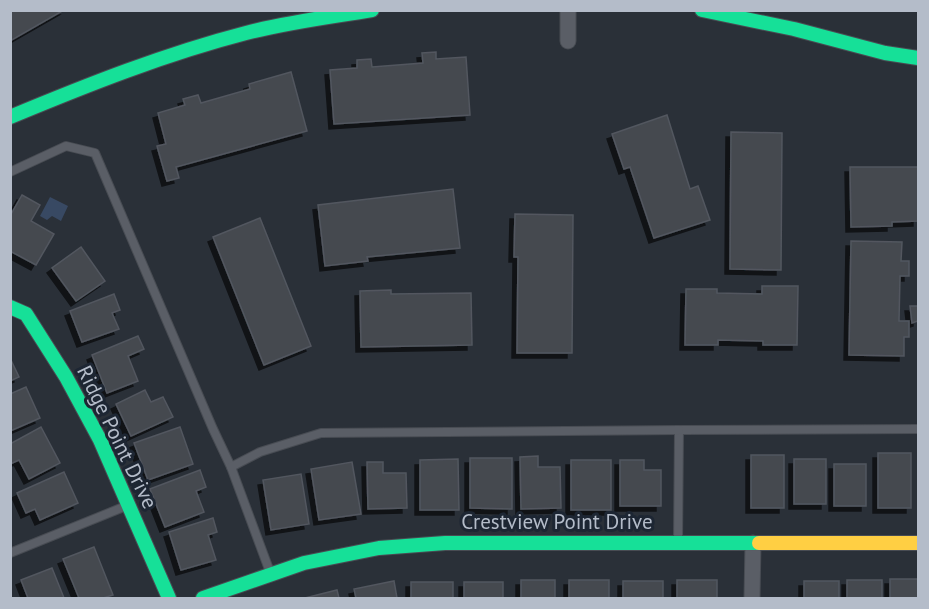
<svg xmlns="http://www.w3.org/2000/svg" width="929" height="609" font-family="'PT Sans',sans-serif">
<defs>
<filter id="shadow"><feDropShadow dx="-5" dy="5" stdDeviation="0" flood-color="#0009"/></filter>
</defs>
<rect width="100%" height="100%" fill="#2a3038"/>
<!-- water -->
<path fill="#384963" d="M50,197L68,206L61,221L52,216L47,220L40,216Z"/>
<!-- building -->
<g fill="#444950" stroke="#52575f" stroke-width="1.5" filter="url(#shadow)">
<path d="M10,10H64L10,41Z"/>
<path d="M436,52V59L466,57L470,115L334,124L330,70L357,68V60L371,59L372,67L423,63L422,53Z"/>
<path d="M291,72L307,131L176,167L179,178L167,181L157,146L166,144L158,113L185,105L183,99L198,95L201,103L250,89L249,84Z"/>
<path d="M667,115L690,189L698,186L710,220L654,238L630,167L624,169L612,134Z"/>
<path d="M731,132L782,133L781,270L730,269Z"/>
<path d="M850,167H918V221L892,222V226L851,227Z"/>
<path d="M453,189L460,248L367,257L368,261L325,266L318,205Z"/>
<path d="M22,195L40,205L31,221L54,234L36,265L10,251V216Z"/>
<path d="M515,214L573,215L572,353H517L518,257H514Z"/>
<path d="M260,218L311,346L264,365L213,237Z"/>
<path d="M851,241L902,242L901,261H909V276H900L899,321H909V337H904V356L849,355Z"/>
<path d="M81,247L105,281L76,301L52,268Z"/>
<path d="M762,286H798L797,345H763V341L718,340V345H685L686,289H717V293L762,294Z"/>
<path d="M391,290V294L471,293L472,345L361,347L360,291Z"/>
<path d="M114,294L120,310L112,313L119,329L82,342L70,311Z"/>
<path d="M910,306H918V321L912,323Z"/>
<path d="M138,336L144,349L128,356L138,381L107,393L92,355Z"/>
<path d="M10,358L19,377L10,381Z"/>
<path d="M26,387L40,418L10,431V394Z"/>
<path d="M145,390L151,402L163,397L173,417L131,436L116,404Z"/>
<path d="M41,427L60,463L29,479L19,460L10,464V444Z"/>
<path d="M180,427L193,464L148,480L134,443Z"/>
<rect x="878" y="453" width="33" height="55"/>
<rect x="751" y="455" width="33" height="53"/>
<path d="M538,456V467H560L561,508L521,509L520,457Z"/>
<path d="M470,458H512V509L470,508Z"/>
<path d="M458,459L459,510H420V460Z"/>
<rect x="794" y="459" width="32" height="45"/>
<rect x="571" y="460" width="40" height="50"/>
<path d="M620,460H644V470H661V506H620Z"/>
<path d="M352,462L361,514L319,520L311,469Z"/>
<path d="M367,462H383V473H406L407,508L368,509Z"/>
<rect x="834" y="464" width="32" height="42"/>
<path d="M200,470L206,487L196,491L204,512L165,527L150,489Z"/>
<path d="M64,472L78,503L40,520L35,509L26,513L17,493Z"/>
<path d="M301,474L309,524L271,530L263,480Z"/>
<path d="M213,518L217,532L208,535L216,560L181,570L169,532Z"/>
<path d="M94,547L113,595L103,598H79L63,559Z"/>
<path d="M52,568L64,598H28L21,580Z"/>
<rect x="890" y="579" width="28" height="19"/>
<rect x="521" y="580" width="34" height="18"/>
<rect x="569" y="580" width="40" height="18"/>
<rect x="677" y="580" width="40" height="18"/>
<rect x="847" y="580" width="35" height="18"/>
<path d="M394,581L397,598H356L354,589Z"/>
<rect x="623" y="581" width="40" height="17"/>
<rect x="804" y="581" width="35" height="17"/>
<rect x="411" y="582" width="42" height="16"/>
<rect x="464" y="582" width="39" height="16"/>
<path d="M337,590L339,598H305Z"/>
</g>
<g fill="none" stroke-linecap="round" stroke-linejoin="round">
<!-- lane casing -->
<g stroke="#484c53" stroke-width="10">
<g id="lane">
<path d="M10,172L66,146L95,153L213,429L231,467"/>
<path d="M678,543L679,430L918,429"/>
<path d="M10,553L126,506"/>
<path d="M270,572L231,467L260,452L321,433L679,430"/>
</g>
</g>
<!-- street casing -->
<g stroke="#484c53" stroke-width="17">
<g id="street">
<path d="M568,41V10"/>
<path d="M752,598L753,543"/>
</g>
</g>
<!-- fast casing -->
<g stroke="#484c53" stroke-width="16">
<g id="fast">
<path d="M702,10L794,29L885,53L918,58"/>
<path d="M10,117C87,85 165,54 246,33C288,22 330,17 372,10"/>
<path d="M10,307L26,314L66,377L100,440L169,598"/>
<path d="M203,598L304,563L379,548L445,543H759"/>
</g>
</g>
<!-- slow casing -->
<g stroke="#484c53" stroke-width="16">
<path id="slow" d="M759,543H918"/>
</g>
<!-- lane -->
<use href="#lane" stroke="#5a5e66" stroke-width="8"/>
<!-- street -->
<use href="#street" stroke="#5a5e66" stroke-width="15"/>
<!-- fast -->
<use href="#fast" stroke="#16e098" stroke-width="14"/>
<!-- slow -->
<use href="#slow" stroke="#ffcf43" stroke-width="14"/>
</g>
<g text-anchor="middle" stroke-width="6" stroke-linejoin="round" paint-order="stroke">
<!-- street labels -->
<g font-size="21" fill="#b4bcc9" stroke="#1d2633">
<text transform="translate(117 437) rotate(64)" y="7">Ridge Point Drive</text>
<text x="557" y="529">Crestview Point Drive</text>
</g>
</g>
<!-- border -->
<rect width="929" height="609" fill="none" stroke="#b4bcc9" stroke-width="24"/>
</svg>
